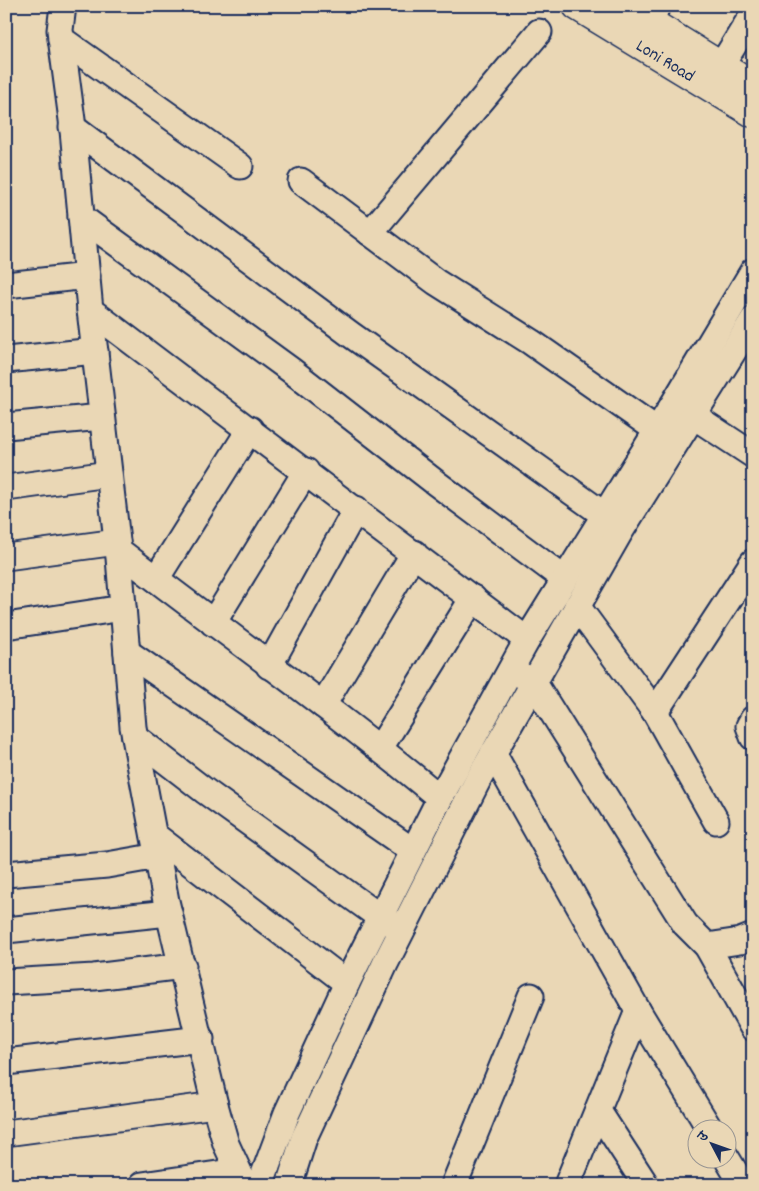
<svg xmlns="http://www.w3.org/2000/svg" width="759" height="1191" font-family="Dekko,'Playpen Sans Deva',sans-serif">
<rect width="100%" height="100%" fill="#ead7b5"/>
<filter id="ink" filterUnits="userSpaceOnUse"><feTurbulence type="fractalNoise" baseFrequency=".02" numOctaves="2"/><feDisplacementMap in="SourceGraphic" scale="10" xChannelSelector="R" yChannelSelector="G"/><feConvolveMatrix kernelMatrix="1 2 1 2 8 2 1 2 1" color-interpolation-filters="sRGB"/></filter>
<g filter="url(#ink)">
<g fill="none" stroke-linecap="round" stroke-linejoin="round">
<!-- minor casing -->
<g stroke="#1b2f5e" stroke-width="29">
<g id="minor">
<path d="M63,6L60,30L72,120L90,310L119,558L133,727L166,901L215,1105L226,1144L245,1185"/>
<path d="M650,23L657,6"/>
<path d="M61,39L240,166"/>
<path d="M721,66L753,14"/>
<path d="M72,127L350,334L603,514"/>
<path d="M301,181L436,282L531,342L657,430"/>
<path d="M81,217L292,371L436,483L563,578"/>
<path d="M370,233L539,32"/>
<path d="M6,285L87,276"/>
<path d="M90,310L527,640"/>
<path d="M6,360L95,351"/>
<path d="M680,407L753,455"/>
<path d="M6,426L102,417"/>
<path d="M6,488L109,474"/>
<path d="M118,550C225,633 336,711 440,798"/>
<path d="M6,557L117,542"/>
<path d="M156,579L250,429"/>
<path d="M577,606L655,712L716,821"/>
<path d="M213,623L306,471"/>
<path d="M6,626L123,608"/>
<path d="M127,652L413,851"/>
<path d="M269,666L356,509"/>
<path d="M523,676L534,683L685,924L707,946L740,941L753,936"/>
<path d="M323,705L414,553"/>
<path d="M655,712L753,562"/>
<path d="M753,719L749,726L753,737"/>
<path d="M135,737L205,791L380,917L394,925"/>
<path d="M380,748L473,598"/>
<path d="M493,753L638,1011L709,1128"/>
<path d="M154,835L347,983"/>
<path d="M6,874L107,865L158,856"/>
<path d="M6,930L169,913"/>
<path d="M707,946L753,1028"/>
<path d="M6,982L94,977L183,966"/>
<path d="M6,1062L201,1039"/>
<path d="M598,1111L646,1185"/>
<path d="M6,1133L215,1105"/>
<path d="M726,1157L743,1185"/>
<path d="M142,1185L238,1171"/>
<path d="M260,1185L287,1113L347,983L440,798L527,640L674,403L753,271"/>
<path d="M289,1185L304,1138L386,962L478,780L620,532L753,320"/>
<path d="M454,1185L531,996"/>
<path d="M567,1185L638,1011"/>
</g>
</g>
<!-- highway casing -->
<g stroke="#1b2f5e" stroke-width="31">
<g id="highway">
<path id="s1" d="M577,6L753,113"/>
<path d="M624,6L753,86"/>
</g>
</g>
<!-- minor -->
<use href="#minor" stroke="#ead7b5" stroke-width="25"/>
<!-- highway -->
<use href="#highway" stroke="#ead7b5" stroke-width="28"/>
</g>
</g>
<g text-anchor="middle" stroke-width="4" stroke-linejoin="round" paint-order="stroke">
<!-- street labels -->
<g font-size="18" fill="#1b2f5e" stroke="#ead7b5">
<text dy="6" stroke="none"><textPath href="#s1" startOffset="104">Loni Road</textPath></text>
</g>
</g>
<!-- margin -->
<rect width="759" height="1191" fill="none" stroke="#ead7b5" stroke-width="25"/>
<rect x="12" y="12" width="734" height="1166" fill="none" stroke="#1b2f5e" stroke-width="2" filter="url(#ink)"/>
<!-- north arrow -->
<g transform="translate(712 1144) rotate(311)"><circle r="24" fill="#ead7b5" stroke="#979492"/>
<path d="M0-4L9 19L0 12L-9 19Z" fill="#1b2f5e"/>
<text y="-8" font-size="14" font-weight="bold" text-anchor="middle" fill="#1b2f5e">उ</text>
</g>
</svg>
